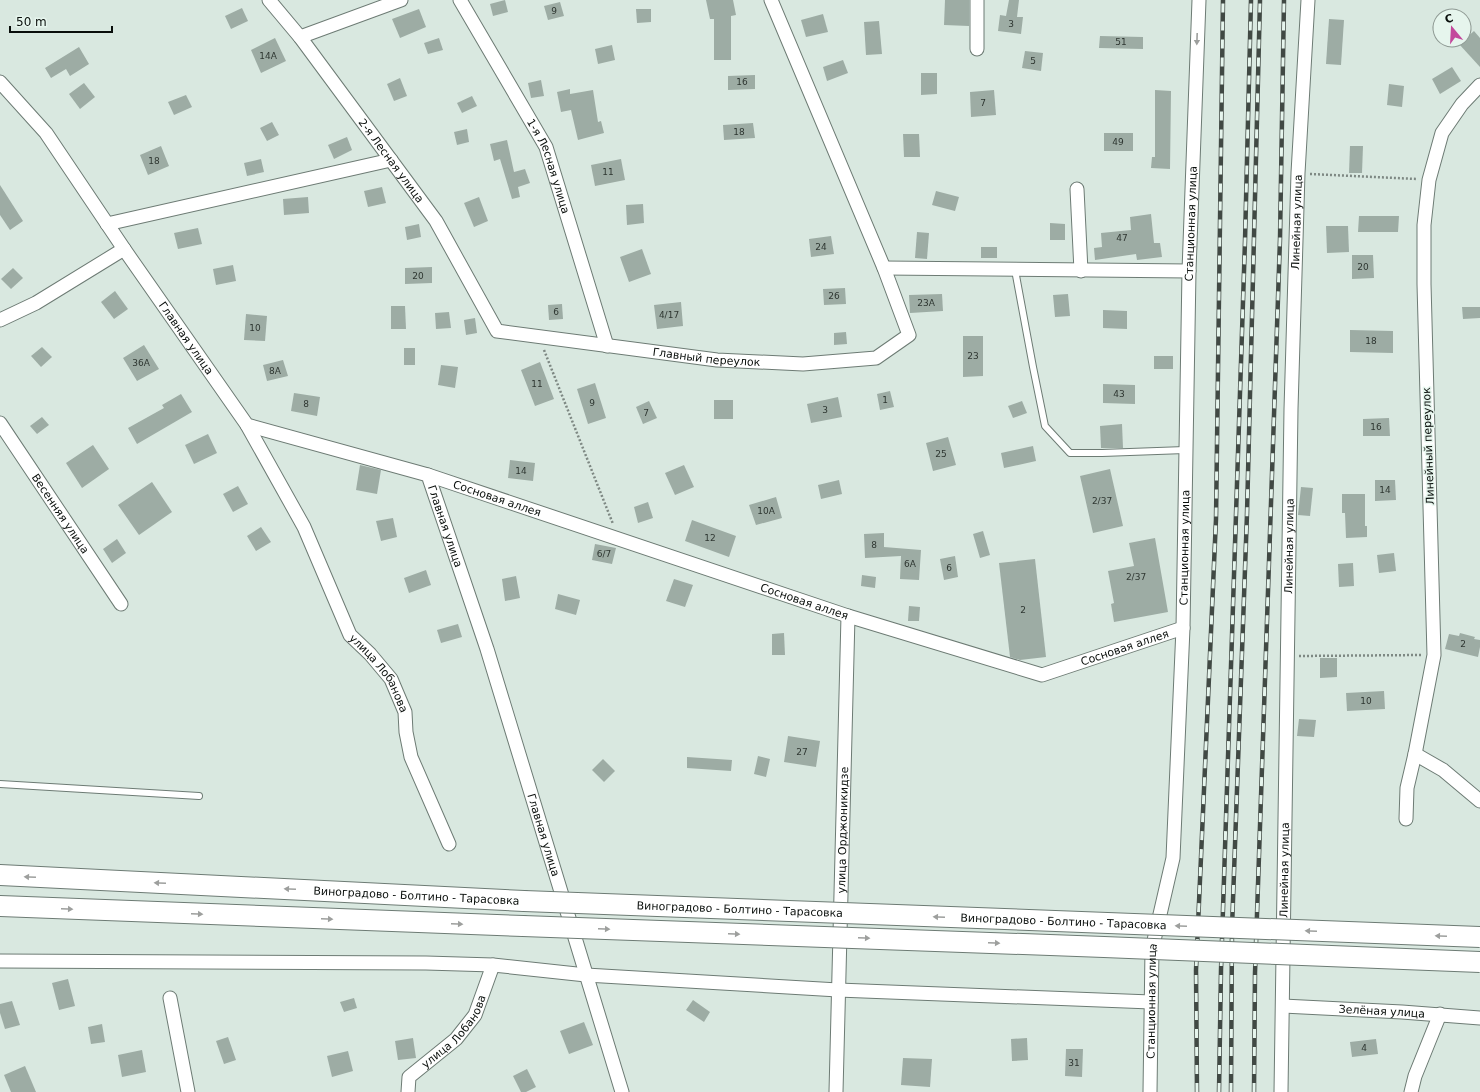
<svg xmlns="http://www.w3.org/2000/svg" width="1480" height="1092" font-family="'DejaVu Sans',sans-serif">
<rect width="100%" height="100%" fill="#d9e8e0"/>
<!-- building -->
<g fill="#9daca4">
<path d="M505,0L508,12L493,16L490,4Z"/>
<path d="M706,0H733L736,15L731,16V60H714V19H710Z"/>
<path d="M945,0H969V26L944,25Z"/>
<path d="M1009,0H1019L1017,17H1023L1021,34L998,31L1000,15L1006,16Z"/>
<path d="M560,2L564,16L548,20L544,6Z"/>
<path d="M242,8L248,21L231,29L225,16Z"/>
<path d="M419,9L426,27L400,38L392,19Z"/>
<path d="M636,9H651V22L637,23Z"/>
<path d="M823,14L828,32L806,37L801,20Z"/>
<path d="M1329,19L1344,20L1341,65L1326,64Z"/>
<path d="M879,21L882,54L866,55L864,22Z"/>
<path d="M1474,31L1480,38V67L1459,44Z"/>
<path d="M1100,36L1143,37V49L1099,48Z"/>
<path d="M275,38L286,61L261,73L251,50Z"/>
<path d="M439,38L443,50L428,54L424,43Z"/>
<path d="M612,45L615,60L598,64L595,49Z"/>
<path d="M79,47L89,64L70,76L66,69L51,78L45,68Z"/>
<path d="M1025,51L1043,53L1041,71L1022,68Z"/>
<path d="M843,60L848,73L827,81L823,67Z"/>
<path d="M1452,67L1461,81L1440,94L1432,79Z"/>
<path d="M921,73H937V94L921,95Z"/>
<path d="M755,75V89L728,90V76Z"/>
<path d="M400,78L407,96L394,101L387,84Z"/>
<path d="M541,80L544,96L531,98L528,83Z"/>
<path d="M84,83L95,97L80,109L69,94Z"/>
<path d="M1389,84L1404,86L1402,107L1387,105Z"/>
<path d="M570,89V94L593,90L598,122L601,121L604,133L578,140L571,110L561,112L557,92Z"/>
<path d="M994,90L996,115L971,117L970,92Z"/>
<path d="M1155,90L1171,91L1170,169L1151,168L1152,157H1155Z"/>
<path d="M186,95L192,107L174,115L168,102Z"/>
<path d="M472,96L477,106L462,113L457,103Z"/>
<path d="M272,122L279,135L267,141L260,128Z"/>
<path d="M753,123L755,138L724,140L723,125Z"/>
<path d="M467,129L469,142L457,145L454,132Z"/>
<rect x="1104" y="133" width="29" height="18"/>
<path d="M903,134H919L920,157H904Z"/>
<path d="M347,137L352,150L334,159L328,145Z"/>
<path d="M507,140L514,172L525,169L530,183L518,187L520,197L512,199L500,159L494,161L490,144Z"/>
<path d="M161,146L169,166L148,175L140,155Z"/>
<path d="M1350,146H1363L1362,173H1349Z"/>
<path d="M261,159L264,172L247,176L244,163Z"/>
<path d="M621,159L625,180L595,186L591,165Z"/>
<path d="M0,185L23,221L10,230L0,215Z"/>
<path d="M382,187L386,203L368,207L364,191Z"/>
<path d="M936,191L959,197L955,211L932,205Z"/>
<path d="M308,197L309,213L284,215L283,199Z"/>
<path d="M479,197L488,221L474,227L464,203Z"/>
<path d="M643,204L644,223L627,225L626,205Z"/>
<path d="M1151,214L1154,243H1160L1162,257L1137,260L1136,254L1095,260L1094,248L1102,247L1101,233L1131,230L1130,217Z"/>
<path d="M1359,216H1399L1398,232H1358Z"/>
<path d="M1050,223L1065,224V240H1050Z"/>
<path d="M419,224L421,237L407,240L405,227Z"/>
<path d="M1326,226H1348L1349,252L1327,253Z"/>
<path d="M198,228L202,244L178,249L174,233Z"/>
<path d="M917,232L929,233L927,259L915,258Z"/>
<path d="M831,236L834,254L811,257L809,239Z"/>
<rect x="981" y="247" width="16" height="11"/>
<path d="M642,249L651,274L629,282L620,257Z"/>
<path d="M1352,255H1373L1374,278L1352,279Z"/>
<path d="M233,265L236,281L216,285L213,269Z"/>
<path d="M432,267V283L405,284V268Z"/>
<path d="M13,268L23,278L11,289L1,279Z"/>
<path d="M845,288L846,304L824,305L823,289Z"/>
<path d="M115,291L128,309L114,319L101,302Z"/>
<path d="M942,294L943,311L910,313L909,295Z"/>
<path d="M1068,294L1070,316L1055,317L1053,295Z"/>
<path d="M681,302L683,326L657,329L654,305Z"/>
<path d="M562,304L563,319L549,320L548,305Z"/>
<path d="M391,306H405L406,329H391Z"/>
<path d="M1462,307H1480V318L1463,319Z"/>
<path d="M1103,310L1127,311V329L1103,328Z"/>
<path d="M449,312L451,328L436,329L435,313Z"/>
<path d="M246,314L267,316L265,341L244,340Z"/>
<path d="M475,318L477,333L466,335L464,320Z"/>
<path d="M1350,330L1393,331V353L1350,352Z"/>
<path d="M846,332L847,344L834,345V333Z"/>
<path d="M963,336H983V376L963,377Z"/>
<path d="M144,345L159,369L137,381L123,358Z"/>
<path d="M42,347L52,357L41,367L31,356Z"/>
<rect x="404" y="348" width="11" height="17"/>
<rect x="1154" y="356" width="19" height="13"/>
<path d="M283,360L288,376L267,381L263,365Z"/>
<path d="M540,362L554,399L535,406L521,370Z"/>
<path d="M441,365L458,367L455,388L438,385Z"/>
<path d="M595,383L606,418L588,424L577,389Z"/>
<path d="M1103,384L1135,385V404L1103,403Z"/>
<path d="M890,391L894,407L880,410L877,394Z"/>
<path d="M294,393L320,397L317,416L291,411Z"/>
<path d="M181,394L192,412L137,444L128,428L164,408L162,405Z"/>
<path d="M838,397L842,417L811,423L807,404Z"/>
<rect x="714" y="400" width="19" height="19"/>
<path d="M649,401L657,418L643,424L636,407Z"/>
<path d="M1022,401L1027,413L1013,418L1008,406Z"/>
<path d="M42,417L49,425L37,434L30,426Z"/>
<path d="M1389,418L1390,436H1363V419Z"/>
<path d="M1122,424L1123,448H1101L1100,426Z"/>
<path d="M208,434L217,453L194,464L185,445Z"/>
<path d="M948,437L956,465L933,471L926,443Z"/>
<path d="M93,445L109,469L82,488L66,463Z"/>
<path d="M1033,446L1036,461L1004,468L1001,453Z"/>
<path d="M510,460L535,463L533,481L508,478Z"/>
<path d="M360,465L381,470L377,494L356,490Z"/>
<path d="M684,465L694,487L675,495L665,473Z"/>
<path d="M1110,469L1123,526L1093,533L1080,476Z"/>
<path d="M839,480L842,494L821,499L818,485Z"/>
<path d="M1375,480H1395L1396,500L1375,501Z"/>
<path d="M152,482L172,512L139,535L118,505Z"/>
<path d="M238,486L248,504L233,512L223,494Z"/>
<path d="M1301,487L1313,488L1310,516L1298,515Z"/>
<path d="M1342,494H1365V526H1367V537L1346,538L1345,513H1342Z"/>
<path d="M776,497L782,518L756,525L749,505Z"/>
<path d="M648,502L653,518L638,523L634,507Z"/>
<path d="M393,518L397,537L381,541L376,521Z"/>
<path d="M692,520L736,536L729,557L685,541Z"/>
<path d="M261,527L271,542L256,551L247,536Z"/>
<path d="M983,531L990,555L980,558L973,534Z"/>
<path d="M884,533V547L921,550L919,580L900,579L901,556L865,558L864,534Z"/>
<path d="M1155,538L1168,612L1114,622L1111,604L1114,603L1108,571L1134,566L1129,543Z"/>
<path d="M117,539L126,553L112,563L103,549Z"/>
<path d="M595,544L616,548L612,564L592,560Z"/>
<path d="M1394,553L1396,571L1379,573L1377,555Z"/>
<path d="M955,556L958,577L944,580L940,559Z"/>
<path d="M1035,559L1046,657L1020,660L1010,657L999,563Z"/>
<path d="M1353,563L1354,586L1339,587L1338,564Z"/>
<path d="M426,570L431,585L409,593L404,578Z"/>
<path d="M862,575L876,577L875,588L861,586Z"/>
<path d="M516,576L520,598L505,601L502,579Z"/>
<path d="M674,579L693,585L685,607L666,601Z"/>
<path d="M558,594L580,600L576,615L555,609Z"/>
<path d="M909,606L920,607L919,621H908Z"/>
<path d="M458,624L462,637L441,643L437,630Z"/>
<path d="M784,633L785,655H772V634Z"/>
<path d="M1460,633L1475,637L1474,639L1480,640V647L1478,657L1445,649L1449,634L1459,636Z"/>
<path d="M1320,658H1337V677L1320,678Z"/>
<path d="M1384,691L1385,709L1347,711L1346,693Z"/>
<path d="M1299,719L1316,720L1314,737L1297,736Z"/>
<path d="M788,736L820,741L816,767L784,762Z"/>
<path d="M758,756L770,759L766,777L754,774Z"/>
<path d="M687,757L732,760L731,771L687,768Z"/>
<path d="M603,759L615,771L604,782L592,770Z"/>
<path d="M68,979L75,1006L59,1010L52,983Z"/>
<path d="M354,998L357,1008L344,1012L340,1002Z"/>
<path d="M693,1000L710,1012L704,1022L686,1010Z"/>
<path d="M12,1001L20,1025L5,1029L0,1013V1004Z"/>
<path d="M584,1022L593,1045L569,1054L560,1031Z"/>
<path d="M102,1024L105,1042L91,1044L88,1027Z"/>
<path d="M228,1037L236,1060L224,1064L216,1041Z"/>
<path d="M413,1038L416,1058L398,1060L395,1041Z"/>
<path d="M1027,1038L1028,1060L1012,1061L1011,1039Z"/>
<path d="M1376,1039L1378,1054L1352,1057L1350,1042Z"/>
<path d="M1066,1049H1083L1082,1077L1065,1076Z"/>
<path d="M142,1050L146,1072L122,1077L118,1055Z"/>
<path d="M348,1051L353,1071L332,1077L327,1056Z"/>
<path d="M903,1058L932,1059L930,1087L901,1085Z"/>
<path d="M25,1066L36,1092H11L4,1075Z"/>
<path d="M527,1069L536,1087L526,1092H521L513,1076Z"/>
</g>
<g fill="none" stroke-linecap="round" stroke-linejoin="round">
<!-- service casing -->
<g stroke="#6d7b74" stroke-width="8">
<g id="service">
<path d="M1015,270L1033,367L1045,426L1070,453H1102L1185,450"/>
<path d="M0,784L199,796"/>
</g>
</g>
<!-- minor casing -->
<g stroke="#6d7b74" stroke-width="15">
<g id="minor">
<path id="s1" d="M269,0L300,37L436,221L497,331L717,360L803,364L876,358L909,335L884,268L771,0"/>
<path id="s2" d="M460,0L546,147L607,346"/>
<path d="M300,37L401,0"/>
<path d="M977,49V0"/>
<path id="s3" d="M0,82L46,133L124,249L247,425L428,475L487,649L622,1092"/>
<path d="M1077,189L1081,271"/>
<path d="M107,224L391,160"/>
<path d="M884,268L1189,271"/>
<path d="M0,320L36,303L124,249"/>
<path id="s4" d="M0,423L121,604"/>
<path id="s5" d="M247,425L304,527L350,635L370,654L391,679L405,712L406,732L411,757L449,844"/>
<path id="s6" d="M428,475L848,616L1042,675L1183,628"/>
<path d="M1415,754L1443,770L1480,801"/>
<path d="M1406,819L1407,788L1415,754L1434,655L1424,284V225L1429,180L1442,133L1462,104L1480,85"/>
<path d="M0,961L426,963L493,965L586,975L838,990L1151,1002"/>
<path d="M170,998L188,1092"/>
<path id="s7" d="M1283,1006L1402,1012L1480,1018"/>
<path id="s8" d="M408,1092L409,1077L456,1039L475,1015L493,965"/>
<path id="s9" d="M836,1092L848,616"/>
<path id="s10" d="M1150,1092L1152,949L1173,858L1183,628L1189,271L1199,0"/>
<path id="s11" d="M1281,1092L1291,409L1298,173L1308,0"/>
<path d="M1411,1092L1415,1076L1440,1014"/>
</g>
</g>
<!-- primary casing -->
<g stroke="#6d7b74" stroke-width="22">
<g id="primary">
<path id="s12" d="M0,875L524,901"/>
<path d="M0,906L523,926"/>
</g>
</g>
<!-- path -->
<g stroke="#7e8883" stroke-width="2.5" stroke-dasharray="2 2" stroke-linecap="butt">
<path d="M1310,174L1417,179"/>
<path d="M544,350L613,524"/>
<path d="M1299,656L1422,655"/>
</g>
<!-- service -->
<use href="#service" stroke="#fff" stroke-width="6"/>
<!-- minor -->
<use href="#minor" stroke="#fff" stroke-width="13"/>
<!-- primary -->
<use href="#primary" stroke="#fff" stroke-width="20"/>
<!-- rail casing -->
<g stroke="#414944" stroke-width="4.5">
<g id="rail">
<path d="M1197,1092L1196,970L1216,519L1223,0"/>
<path d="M1219,1092L1221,970L1245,241L1251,0"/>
<path d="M1231,1092L1232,928L1247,514L1260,0"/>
<path d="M1254,1092L1255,973L1280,239L1284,0"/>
</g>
</g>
<!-- rail -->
<use href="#rail" stroke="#e6f5ed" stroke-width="3" stroke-dasharray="9" stroke-linecap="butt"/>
<!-- primary-bridge casing -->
<g stroke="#6d7b74" stroke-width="22" stroke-linecap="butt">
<g id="primary-bridge">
<path id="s13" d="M524,901L1480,937"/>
<path d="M523,926L1104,947L1480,962"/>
</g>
</g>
<!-- primary-bridge -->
<use href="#primary-bridge" stroke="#fff" stroke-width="20"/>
</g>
<!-- one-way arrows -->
<defs><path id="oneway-solid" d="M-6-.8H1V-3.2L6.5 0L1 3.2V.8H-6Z"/></defs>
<g fill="#9d9f9d">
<use href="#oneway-solid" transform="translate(1197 39) rotate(92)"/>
<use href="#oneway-solid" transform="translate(30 877) rotate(-177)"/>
<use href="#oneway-solid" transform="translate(160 883) rotate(-177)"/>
<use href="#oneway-solid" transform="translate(290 889) rotate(-177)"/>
<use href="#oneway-solid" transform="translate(67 909) rotate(2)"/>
<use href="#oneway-solid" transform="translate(197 914) rotate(2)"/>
<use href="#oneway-solid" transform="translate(939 917) rotate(-178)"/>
<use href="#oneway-solid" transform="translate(327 919) rotate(2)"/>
<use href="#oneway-solid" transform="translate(457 924) rotate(2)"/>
<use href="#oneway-solid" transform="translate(1181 926) rotate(-178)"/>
<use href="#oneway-solid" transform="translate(604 929) rotate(2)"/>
<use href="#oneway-solid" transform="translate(1311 931) rotate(-178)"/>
<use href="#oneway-solid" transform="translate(734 934) rotate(2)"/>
<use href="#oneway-solid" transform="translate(1441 936) rotate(-178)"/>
<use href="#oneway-solid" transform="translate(864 938) rotate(2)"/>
<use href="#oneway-solid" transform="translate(994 943) rotate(2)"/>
</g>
<g text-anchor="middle" stroke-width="3" stroke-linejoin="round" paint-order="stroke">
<!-- number labels -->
<g font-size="9" fill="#2e3631">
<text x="554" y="14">9</text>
<text x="1011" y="27">3</text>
<text x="1121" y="45">51</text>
<text x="268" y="59">14А</text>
<text x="1033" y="64">5</text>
<text x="742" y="85">16</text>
<text x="983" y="106">7</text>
<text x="739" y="135">18</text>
<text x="1118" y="145">49</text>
<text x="154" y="164">18</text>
<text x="608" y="175">11</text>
<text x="1122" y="241">47</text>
<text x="821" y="250">24</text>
<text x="1363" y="270">20</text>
<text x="418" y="279">20</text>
<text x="834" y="299">26</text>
<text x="926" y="306">23А</text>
<text x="556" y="315">6</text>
<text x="669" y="318">4/17</text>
<text x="255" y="331">10</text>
<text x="1371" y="344">18</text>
<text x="973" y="359">23</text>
<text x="141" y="366">36А</text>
<text x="275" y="374">8А</text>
<text x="537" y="387">11</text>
<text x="1119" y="397">43</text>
<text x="885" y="403">1</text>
<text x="592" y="406">9</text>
<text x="306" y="407">8</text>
<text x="825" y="413">3</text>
<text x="646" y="416">7</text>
<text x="1376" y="430">16</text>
<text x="941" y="457">25</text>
<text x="521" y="474">14</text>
<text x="1385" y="493">14</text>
<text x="1102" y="504">2/37</text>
<text x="766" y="514">10А</text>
<text x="710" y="541">12</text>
<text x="874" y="548">8</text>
<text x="604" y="557">6/7</text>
<text x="910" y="567">6А</text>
<text x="949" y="571">6</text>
<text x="1136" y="580">2/37</text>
<text x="1023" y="613">2</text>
<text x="1463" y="647">2</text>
<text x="1366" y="704">10</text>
<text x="802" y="755">27</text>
<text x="1364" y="1051">4</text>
<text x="1074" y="1066">31</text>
</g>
<!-- street labels -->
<g font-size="11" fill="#090e0b" stroke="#e6f5ed">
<text dy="4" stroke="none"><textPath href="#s1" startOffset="202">2-я Лесная улица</textPath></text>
<text dy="4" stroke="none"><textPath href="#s2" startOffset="189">1-я Лесная улица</textPath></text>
<text dy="4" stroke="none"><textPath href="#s11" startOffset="870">Линейная улица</textPath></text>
<text dy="4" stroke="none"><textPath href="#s10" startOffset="871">Станционная улица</textPath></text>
<text dy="4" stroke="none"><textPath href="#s3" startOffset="317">Главная улица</textPath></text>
<text dy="4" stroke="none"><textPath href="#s1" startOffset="614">Главный переулок</textPath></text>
<text transform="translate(1428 446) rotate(-92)" y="4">Линейный переулок</text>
<text dy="4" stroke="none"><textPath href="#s6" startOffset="73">Сосновая аллея</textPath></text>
<text dy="4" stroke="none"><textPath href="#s4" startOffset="109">Весенняя улица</textPath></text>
<text dy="4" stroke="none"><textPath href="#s3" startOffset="665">Главная улица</textPath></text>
<text dy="4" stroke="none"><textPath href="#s11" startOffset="546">Линейная улица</textPath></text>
<text dy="4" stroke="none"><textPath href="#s10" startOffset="547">Станционная улица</textPath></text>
<text dy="4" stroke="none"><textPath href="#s6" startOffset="397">Сосновая аллея</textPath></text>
<text dy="4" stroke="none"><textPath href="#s6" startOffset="733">Сосновая аллея</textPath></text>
<text dy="4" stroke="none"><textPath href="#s5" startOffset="283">улица Лобанова</textPath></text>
<text dy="4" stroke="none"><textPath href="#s9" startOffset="262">улица Орджоникидзе</textPath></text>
<text dy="4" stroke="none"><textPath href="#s3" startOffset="989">Главная улица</textPath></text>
<text dy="4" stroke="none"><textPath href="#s11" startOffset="222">Линейная улица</textPath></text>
<text dy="4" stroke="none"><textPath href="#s12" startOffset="417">Виноградово - Болтино - Тарасовка</textPath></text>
<text dy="4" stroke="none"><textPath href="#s13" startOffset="216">Виноградово - Болтино - Тарасовка</textPath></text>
<text dy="4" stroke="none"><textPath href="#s13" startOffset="540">Виноградово - Болтино - Тарасовка</textPath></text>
<text dy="4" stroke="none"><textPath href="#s10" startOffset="91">Станционная улица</textPath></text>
<text dy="4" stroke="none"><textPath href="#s7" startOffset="99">Зелёная улица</textPath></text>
<text dy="4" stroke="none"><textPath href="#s8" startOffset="80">улица Лобанова</textPath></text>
</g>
</g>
<!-- north arrow -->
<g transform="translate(1452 28) rotate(342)"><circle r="19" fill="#e6f5ed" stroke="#8e9993"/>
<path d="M0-3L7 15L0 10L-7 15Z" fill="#c3499c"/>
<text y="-6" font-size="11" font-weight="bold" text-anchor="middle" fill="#090e0b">С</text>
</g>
<!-- scale -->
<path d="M10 26v6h102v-6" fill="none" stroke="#090e0b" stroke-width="2"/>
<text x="16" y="26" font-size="12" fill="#090e0b" stroke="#e6f5ed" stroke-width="3" paint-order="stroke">50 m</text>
</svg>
